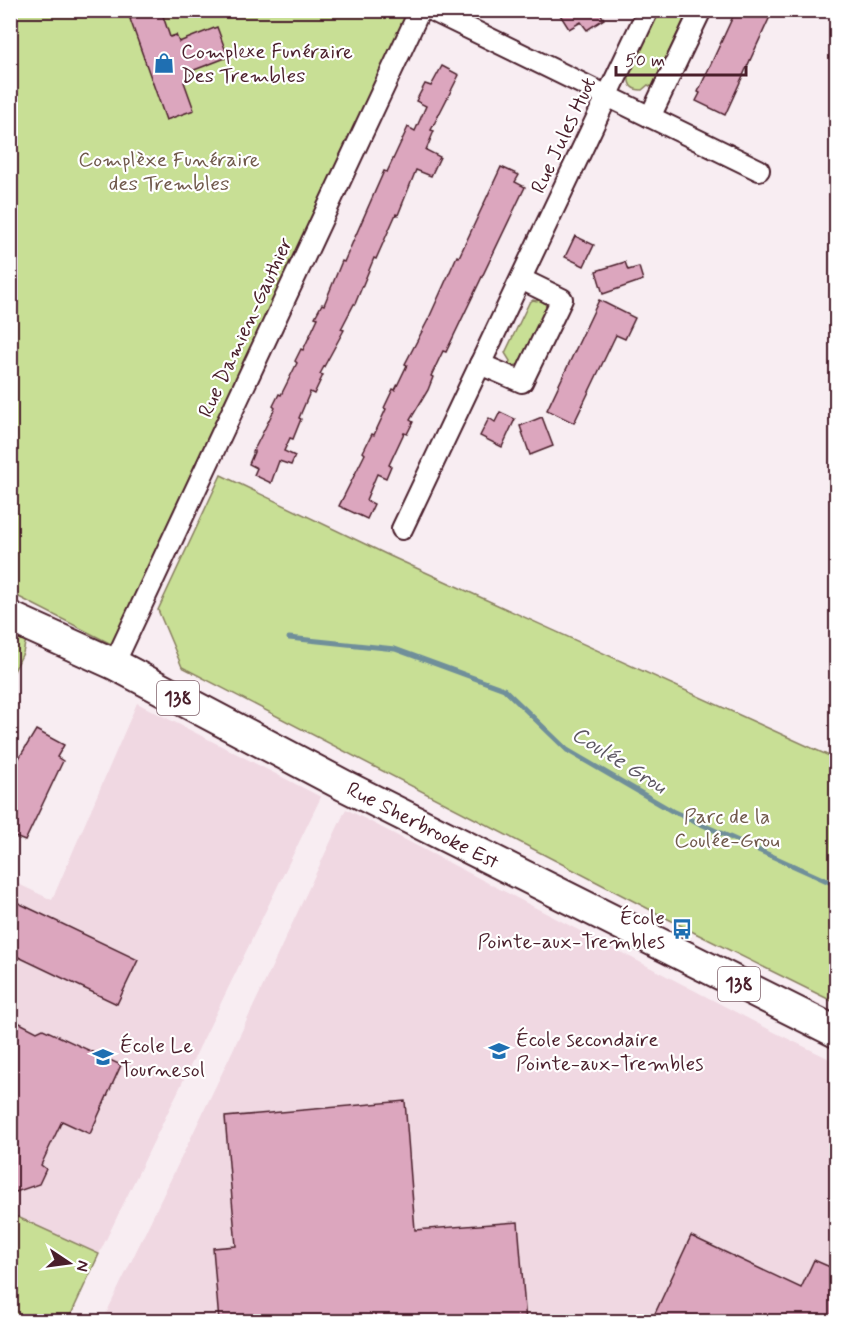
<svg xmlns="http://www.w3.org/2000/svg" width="847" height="1332" font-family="Mynerve,sans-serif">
<rect width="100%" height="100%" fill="#f8edf2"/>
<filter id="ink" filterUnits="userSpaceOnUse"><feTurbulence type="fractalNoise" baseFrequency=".0167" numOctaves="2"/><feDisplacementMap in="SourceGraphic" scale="12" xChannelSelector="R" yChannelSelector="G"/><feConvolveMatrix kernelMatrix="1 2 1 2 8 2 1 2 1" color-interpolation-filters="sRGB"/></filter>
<g filter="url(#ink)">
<!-- built -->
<g fill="#f0d8e2">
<path d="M137,703L321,797L99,1254L11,1214L10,880L52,900Z"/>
<path d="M346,809L774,1032L836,1062V1321L102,1322L223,1071Z"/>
</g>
<!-- green -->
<g fill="#c8df95" stroke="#897f60" stroke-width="1.5">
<path d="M10,11H420L117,647L11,593Z"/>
<path d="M655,11H688L652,87L648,85L642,90C633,90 628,86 629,77L625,75Z"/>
<path d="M540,297L547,307L521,364L513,366L508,365L510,361L505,353L529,303L533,300L537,301Z"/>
<path d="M221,475L390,556L836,759V1003L697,934L182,667L158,610Z"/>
<path d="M11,617L29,626L23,653L10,679Z"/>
<path d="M11,1214L99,1254L68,1321H11Z"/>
</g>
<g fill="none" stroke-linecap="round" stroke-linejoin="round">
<!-- stream -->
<path stroke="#708f9a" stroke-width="5" d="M289,638L395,649L504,689L567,750L672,811L836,885"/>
</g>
<!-- building -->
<g fill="#dca6be" stroke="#4a1f2b" stroke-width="1.5">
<path d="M154,10H161L170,37L176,35L179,42L217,27L228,57L189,72L192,79L184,82L194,110L166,120L130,19Z"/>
<path d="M557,10H598L604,19L587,30L581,22L569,29Z"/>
<path d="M736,10H773L725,115L696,101L700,93L698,92Z"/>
<path d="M442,66L459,75L431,130L434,131L426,150L440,157L431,176L416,170L398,215L396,214L376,259L374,258L355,304H354L341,329L344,330L320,374L323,375L314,394L310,392L299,418L301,419L293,439L290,438L284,451L295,456L291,465L279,461L271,483L254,475L257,468L249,464L254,452H253L275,408L273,406L279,394L281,395L297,363L295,361L301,349L303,350L318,318L315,317L322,304L324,305L342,261L344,262L384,171L387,172L408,127L415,131L426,106L416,101L425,84L431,86Z"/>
<path d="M501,167L519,175L515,182L525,187L446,352L443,351L431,376L433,377L428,390L410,420L413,422L407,434L404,433L389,465L391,466L386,478L377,474L366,500L374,504L367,519L339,506L365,454L363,452L372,434L374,435L386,409L384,408L393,389L395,390L407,365L405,364L429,318L457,256L459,257Z"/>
<path d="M575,236L594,245L584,266L565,257Z"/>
<path d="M625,262L628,270L639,267L643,280L603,294L596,271Z"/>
<path d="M599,300L635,318L625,339L616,335L574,423L547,410Z"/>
<path d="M500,412L515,419L502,447L480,436L489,418L495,422Z"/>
<path d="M542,417L553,446L530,455L520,426Z"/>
<path d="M36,730L64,745L57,757L63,761L25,841L10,835V773Z"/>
<path d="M10,899L138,960L117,1004L10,953Z"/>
<path d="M10,1018L37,1032L43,1029L121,1065L90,1134L62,1121L41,1165L46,1169L39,1184L10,1194Z"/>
<path d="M405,1101L415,1230L518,1222L526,1322H219L213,1248L236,1246L225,1117Z"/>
<path d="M691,1236L801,1288L814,1260L837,1270V1322H651Z"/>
</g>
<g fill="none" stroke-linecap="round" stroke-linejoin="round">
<!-- street casing -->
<g stroke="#4a1f2b" stroke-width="24">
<g id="street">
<path d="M431,10L759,170"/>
<path d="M650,117L701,10"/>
<path d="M480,364L522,382L562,299L521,279"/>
<path d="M402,529L648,10"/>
<path d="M114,664L420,10"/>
</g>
</g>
<!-- primary casing -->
<g stroke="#4a1f2b" stroke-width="34">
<path id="primary" d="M10,617L114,664L343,785L836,1032"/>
</g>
<!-- street -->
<use href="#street" stroke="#fff" stroke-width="20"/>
<!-- primary -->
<use href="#primary" stroke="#fff" stroke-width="30"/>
</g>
</g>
<!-- icons -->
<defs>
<g id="shop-bare" transform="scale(1.62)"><path d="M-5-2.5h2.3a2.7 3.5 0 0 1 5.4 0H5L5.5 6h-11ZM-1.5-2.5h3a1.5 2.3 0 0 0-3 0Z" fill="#1f6fb2" stroke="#fff" stroke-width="2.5" paint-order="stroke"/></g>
<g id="bus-bare" transform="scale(1.62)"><path d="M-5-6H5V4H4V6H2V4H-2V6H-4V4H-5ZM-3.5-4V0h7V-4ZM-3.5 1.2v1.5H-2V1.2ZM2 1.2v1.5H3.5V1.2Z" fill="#1f6fb2" stroke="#fff" stroke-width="2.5" paint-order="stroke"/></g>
<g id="school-bare" transform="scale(1.62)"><path d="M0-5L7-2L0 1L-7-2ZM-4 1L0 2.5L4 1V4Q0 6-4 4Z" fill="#1f6fb2" stroke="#fff" stroke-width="2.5" paint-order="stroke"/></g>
</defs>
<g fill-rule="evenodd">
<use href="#shop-bare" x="164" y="63"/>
<use href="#bus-bare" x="682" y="929"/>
<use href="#school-bare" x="499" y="1051"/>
<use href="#school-bare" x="103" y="1057"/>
</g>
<g text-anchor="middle" stroke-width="4.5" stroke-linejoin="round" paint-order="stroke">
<!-- shield labels -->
<g fill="#fff" stroke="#80626b" stroke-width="1.5">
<rect x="157" y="681" width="42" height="34" rx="4.5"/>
<rect x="718" y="967" width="42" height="34" rx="4.5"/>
</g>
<g font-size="20" font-weight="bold" fill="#4a1f2b">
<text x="178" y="705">138</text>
<text x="739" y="991">138</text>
</g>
<!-- poi labels -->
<g font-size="21" fill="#4a1f2b" stroke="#fff" text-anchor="start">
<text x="181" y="58">Complexe Funéraire<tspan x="181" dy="24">Des Trembles</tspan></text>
<text x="665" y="924" text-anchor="end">École<tspan x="665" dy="24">Pointe-aux-Trembles</tspan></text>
<text x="516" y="1046">École secondaire<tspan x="516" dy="24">Pointe-aux-Trembles</tspan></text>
<text x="120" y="1052">École Le<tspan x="120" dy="24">Tournesol</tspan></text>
</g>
<!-- street labels -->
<g font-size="21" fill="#4a1f2b" stroke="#fff">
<text transform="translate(563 135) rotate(-65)" y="7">Rue Jules Huot</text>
<text transform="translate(245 327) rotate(-65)" y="7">Rue Damien-Gauthier</text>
<text transform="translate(423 825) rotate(27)" y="7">Rue Sherbrooke Est</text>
</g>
<!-- park labels -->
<g font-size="21" fill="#70594b" stroke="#fff">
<text x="169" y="166">Complèxe Funéraire<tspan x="169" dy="24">des Trembles</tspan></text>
<text x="727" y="823">Parc de la<tspan x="727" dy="24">Coulée-Grou</tspan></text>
</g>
<!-- water labels -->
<g font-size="22" font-style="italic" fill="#5d5762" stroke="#fff">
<text transform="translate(620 759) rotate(32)" y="8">Coulée Grou</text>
</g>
</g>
<!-- margin -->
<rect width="847" height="1332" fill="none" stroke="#fff" stroke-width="36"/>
<rect x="18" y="18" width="811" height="1296" fill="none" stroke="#4a1f2b" stroke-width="2" filter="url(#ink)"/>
<!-- north arrow -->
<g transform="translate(69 1263) rotate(103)" stroke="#ffffff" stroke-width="4.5" paint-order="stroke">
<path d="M0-4.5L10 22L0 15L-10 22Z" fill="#4a1f2b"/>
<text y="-9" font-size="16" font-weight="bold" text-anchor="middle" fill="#4a1f2b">N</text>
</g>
<!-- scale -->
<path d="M616 66v9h130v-9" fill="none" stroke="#4a1f2b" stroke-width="3"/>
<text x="625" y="66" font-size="18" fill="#4a1f2b" stroke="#ffffff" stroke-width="4.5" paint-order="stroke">50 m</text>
</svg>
